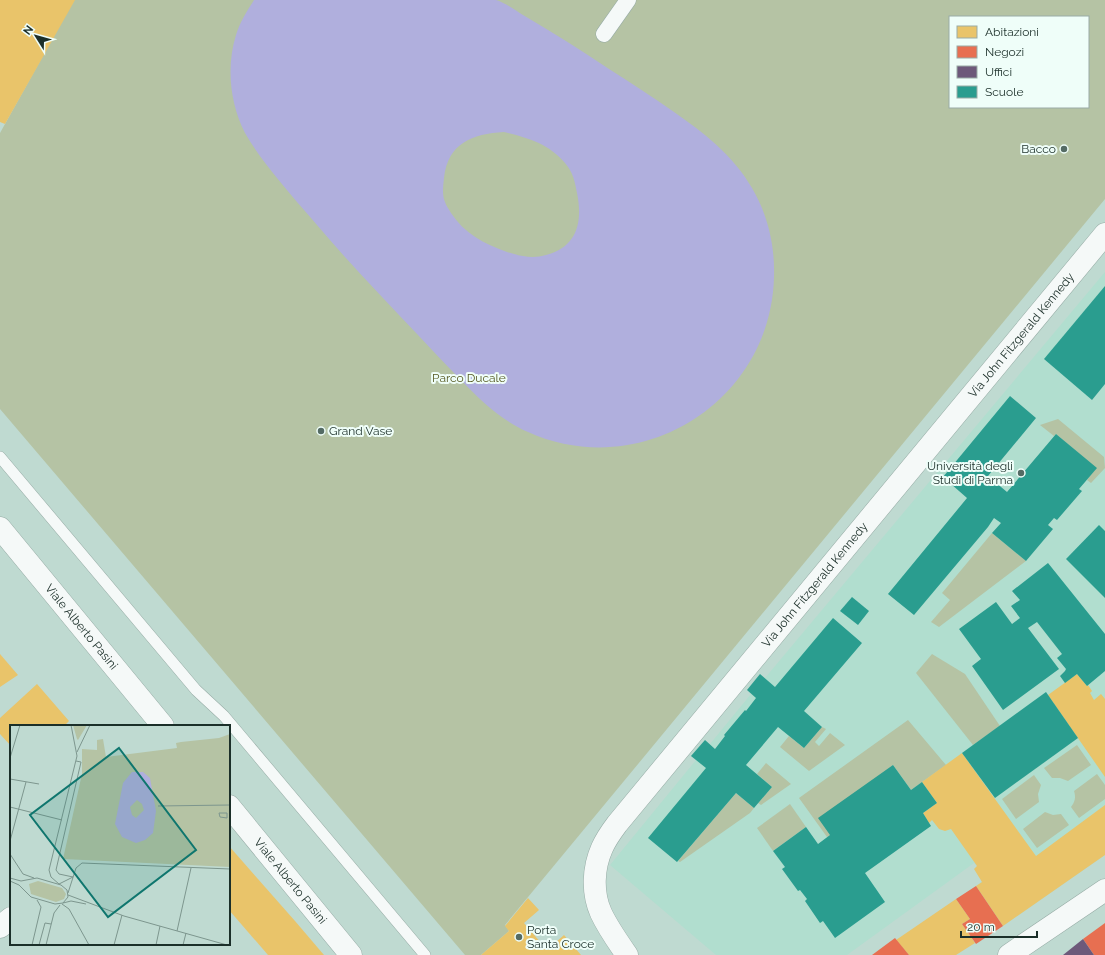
<svg xmlns="http://www.w3.org/2000/svg" width="1105" height="955" font-family="Raleway,sans-serif">
<rect width="100%" height="100%" fill="#bfdad1"/>
<!-- built -->
<path fill="#b1decf" d="M1105,272V855L1003,926L976,886L982,881L974,869L977,866L974,863L847,955H716L610,865L696,760L691,756L705,740L710,744L751,694L747,690L760,674L765,678Z"/>
<!-- green -->
<g fill="#b5c3a4" fill-rule="evenodd">
<path d="M74,0H1105V199L505,925L509,931L481,955H465L0,409V133ZM950,17H1088V107H950Z"/>
<path d="M1058,419L1104,457L1105,468L1091,483L1087,480L1096,468L1056,434L1054,436L1040,425Z"/>
<path d="M992,533L1026,561L939,627L931,622L950,600L942,593Z"/>
<path d="M932,654L965,674L1000,726L973,745L916,673Z"/>
<path d="M908,720L946,765L911,790L893,765L830,835L827,837L799,798Z"/>
<path d="M822,727L826,729L815,742L819,746L830,733L845,745L809,771L780,747L789,736L804,748Z"/>
<path d="M1077,745L1091,765L1068,781L1060,778H1052L1044,768Z"/>
<path d="M766,763L791,784L761,805L758,803L772,787L757,774Z"/>
<path d="M1097,774L1105,785V799L1079,818L1071,807C1075,802 1076,797 1074,791Z"/>
<path d="M1034,775L1041,785L1038,794L1039,802L1016,819L1002,799Z"/>
<path d="M736,793L754,808L750,813L680,862L678,861Z"/>
<path d="M790,804L806,827L773,851L757,828Z"/>
<path d="M1045,812L1053,815L1061,814L1069,825L1037,848L1023,829Z"/>
</g>
<!-- water -->
<path fill="#b0afdd" fill-rule="evenodd" d="M254,0C311,0 368,0 426,0C441,0 457,0 472,0C479,0 489,0 496,0C504,2 516,11 523,15C552,32 581,50 609,69C631,83 653,97 674,112C704,133 733,155 752,188C768,215 775,246 774,277C771,402 641,483 528,432C501,420 481,401 461,380C446,365 432,350 418,335C384,299 349,263 317,225C304,210 290,194 277,178C266,164 254,149 245,133C230,104 226,67 236,35C240,22 247,11 254,0ZM504,132C528,138 548,143 565,163C573,172 575,182 577,193C583,222 577,247 546,255C533,259 519,256 507,252C484,244 464,233 451,213C449,209 446,206 445,202C442,195 443,186 444,178C448,143 472,134 504,132Z"/>
<!-- homes -->
<g fill="#e9c46a">
<path d="M0,0H75L5,124L0,122Z"/>
<path d="M0,654L18,675L0,687Z"/>
<path d="M1077,674L1087,686L1088,685L1092,691L1090,693L1094,700L1101,694L1105,699V777L1048,695Z"/>
<path d="M37,684L69,721L64,726H11V746L0,734V718Z"/>
<path d="M962,753L1036,856L1105,805V855L1003,926L976,886L982,882L974,869L977,866L951,829L945,831L939,829L932,820L929,823L923,813L937,803L922,782Z"/>
<path d="M229,846L295,921L324,955H268L229,910Z"/>
<path d="M528,898L539,910L524,923L547,950L564,935L581,955H481L509,931L505,926Z"/>
<path d="M956,899L970,919L962,924L975,943L956,955H909L896,940Z"/>
</g>
<!-- shops -->
<g fill="#e76f51">
<path d="M976,886L1003,926L976,944L962,924L970,919L956,899Z"/>
<path d="M1105,923V955H1094L1083,939Z"/>
<path d="M895,938L909,955H872Z"/>
</g>
<!-- offices -->
<path fill="#6d597a" d="M1083,939L1094,955H1063Z"/>
<!-- schools -->
<g fill="#2a9d8f">
<path d="M1105,286V384L1092,400L1044,359Z"/>
<path d="M1010,396L1036,418L988,476L1007,492L1056,434L1097,468L1079,489L1082,491L1057,520L1054,518L1048,525L1053,529L1026,561L992,533L1001,523L994,518L988,527L914,615L888,594L967,498L943,477Z"/>
<path d="M1099,525L1105,531V598L1066,559Z"/>
<path d="M1048,563L1105,634V671L1087,686L1077,674L1065,683L1060,676L1065,671L1066,669L1057,658L1062,654L1037,622L1028,628L1059,669L1003,710L972,666L981,659L959,629L996,602L1012,624L1020,618L1011,606L1020,600L1012,591Z"/>
<path d="M852,597L869,611L858,625L840,611Z"/>
<path d="M833,618L862,643L804,711L822,727L804,748L778,727L746,765L772,787L754,808L736,793L677,862L648,838L706,768L691,756L705,740L715,749L725,736L724,735L745,710L746,711L756,698L747,690L760,674L775,687Z"/>
<path d="M1046,692L1078,738L995,798L962,753Z"/>
<path d="M893,765L911,790L922,782L937,803L923,813L931,826L865,873L885,902L835,938L823,921L820,923L805,901L807,899L800,890L798,891L782,869L785,867L773,851L806,827L818,844L830,835L818,818Z"/>
</g>
<g fill="none" stroke-linecap="round" stroke-linejoin="round">
<!-- service casing -->
<g stroke="#97aca6" stroke-width="12">
<path id="service" d="M0,457L196,690L224,716L425,955"/>
</g>
<!-- pedestrian casing -->
<g stroke="#97aca6" stroke-width="17">
<path id="pedestrian" d="M604,34L628,0"/>
</g>
<!-- minor casing -->
<g stroke="#97aca6" stroke-width="23">
<g id="minor">
<path d="M0,927L11,918"/>
<path id="s1" d="M627,955C618,942 608,928 601,913C592,893 593,868 602,848C606,839 611,832 617,824L1105,234"/>
<path d="M1009,955L1105,890"/>
</g>
</g>
<!-- secondary casing -->
<g stroke="#97aca6" stroke-width="23">
<g id="secondary">
<path id="s2" d="M0,528L163,726"/>
<path id="s3" d="M229,806L351,955"/>
</g>
</g>
<!-- service -->
<use href="#service" stroke="#f5f9f8" stroke-width="11"/>
<!-- pedestrian -->
<use href="#pedestrian" stroke="#f5f9f8" stroke-width="16"/>
<!-- minor -->
<use href="#minor" stroke="#f5f9f8" stroke-width="22"/>
<!-- secondary -->
<use href="#secondary" stroke="#f5f9f8" stroke-width="22"/>
</g>
<!-- markers -->
<g fill="#546b64" stroke="#effef9" stroke-width="1.5">
<circle cx="1064" cy="149" r="4"/>
<circle cx="321" cy="431" r="4"/>
<circle cx="1021" cy="473" r="4"/>
<circle cx="519" cy="937" r="4"/>
</g>
<g text-anchor="middle" stroke-width="4" stroke-linejoin="round" paint-order="stroke">
<!-- poi labels -->
<g font-size="12" fill="#1b2f29" stroke="#effef9" text-anchor="end">
<text x="1056" y="153">Bacco</text>
<text x="329" y="435" text-anchor="start">Grand Vase</text>
<text x="1013" y="470">Università degli<tspan x="1013" dy="14">Studi di Parma</tspan></text>
<text x="527" y="934" text-anchor="start">Porta<tspan x="527" dy="14">Santa Croce</tspan></text>
</g>
<!-- street labels -->
<g font-size="12" fill="#1b2f29" stroke="#effef9">
<text dy="4" stroke="none"><textPath href="#s1" startOffset="779">Via John Fitzgerald Kennedy</textPath></text>
<text dy="4" stroke="none"><textPath href="#s1" startOffset="455">Via John Fitzgerald Kennedy</textPath></text>
<text dy="4" stroke="none"><textPath href="#s2" startOffset="128">Viale Alberto Pasini</textPath></text>
<text dy="4" stroke="none"><textPath href="#s3" startOffset="97">Viale Alberto Pasini</textPath></text>
</g>
<!-- park labels -->
<g font-size="12" fill="#565922" stroke="#effef9">
<text x="469" y="382">Parco Ducale</text>
</g>
</g>
<!-- overview -->
<g transform="translate(10 725)">
<rect width="220" height="220" fill="#bfdad1"/>
<path d="M63,0H77L68,15L67,14ZM220,9V142L53,134L72,49V24L87,25V15L93,14L96,32L167,23L166,18L171,17L209,13ZM28,156L52,163L56,169L54,174L46,177L21,169L19,159Z" fill="#b5c3a4"/>
<path d="M122,47H133L140,53L146,86L143,108L135,115L126,118L112,112L105,99L113,58ZM127,75L132,79L134,85L126,93L122,90L120,82Z" fill="#b0afdd" fill-rule="evenodd"/>
<path fill="none" stroke="#7d968e" stroke-width="1" d="M67,27L80,0M0,33L10,0M0,54L29,59M148,81L220,80M0,82L52,95M209,88H217V93L210,92ZM0,116L16,57M0,129L13,149L24,153M63,152L49,149L46,145L71,37L66,36M0,153L11,156L27,153L51,160L57,165L58,172L53,178L45,179L21,172L9,160L0,156M49,159L63,152M49,159L41,152L39,145L67,31L61,0M58,168L66,143L72,138L220,144M58,170L114,191L217,220M53,178L61,176L76,179M52,179L59,184L79,220M167,206L181,143M22,220L31,182L27,175M29,220L35,198L41,199M36,220L44,188L50,180M104,220L112,190M146,220L150,201M173,220L176,208"/>
<path fill="#0f766e" fill-opacity="0.15" stroke="#0f766e" stroke-width="2" d="M109,23L186,125L98,192L20,90Z"/>
<rect width="220" height="220" fill="none" stroke="#1b2f29" stroke-width="2"/>
</g>
<!-- legend -->
<rect x="949" y="16" width="140" height="92" fill="#effef9" stroke="#9aaba6"/>
<rect x="957" y="26" width="20" height="12" fill="#e9c46a" stroke="#9aaba6"/>
<text x="985" y="36" font-size="12" fill="#1b2f29">Abitazioni</text>
<rect x="957" y="46" width="20" height="12" fill="#e76f51" stroke="#9aaba6"/>
<text x="985" y="56" font-size="12" fill="#1b2f29">Negozi</text>
<rect x="957" y="66" width="20" height="12" fill="#6d597a" stroke="#9aaba6"/>
<text x="985" y="76" font-size="12" fill="#1b2f29">Uffici</text>
<rect x="957" y="86" width="20" height="12" fill="#2a9d8f" stroke="#9aaba6"/>
<text x="985" y="96" font-size="12" fill="#1b2f29">Scuole</text>
<!-- north arrow -->
<g transform="translate(36 36) rotate(307)" stroke="#effef9" stroke-width="3" paint-order="stroke">
<path d="M0-3L7 15L0 10L-7 15Z" fill="#1b2f29"/>
<text y="-6" font-size="11" font-weight="bold" text-anchor="middle" fill="#1b2f29">N</text>
</g>
<!-- scale -->
<path d="M961 931v6h76v-6" fill="none" stroke="#1b2f29" stroke-width="2"/>
<text x="967" y="931" font-size="12" fill="#1b2f29" stroke="#effef9" stroke-width="3" paint-order="stroke">20 m</text>
</svg>
